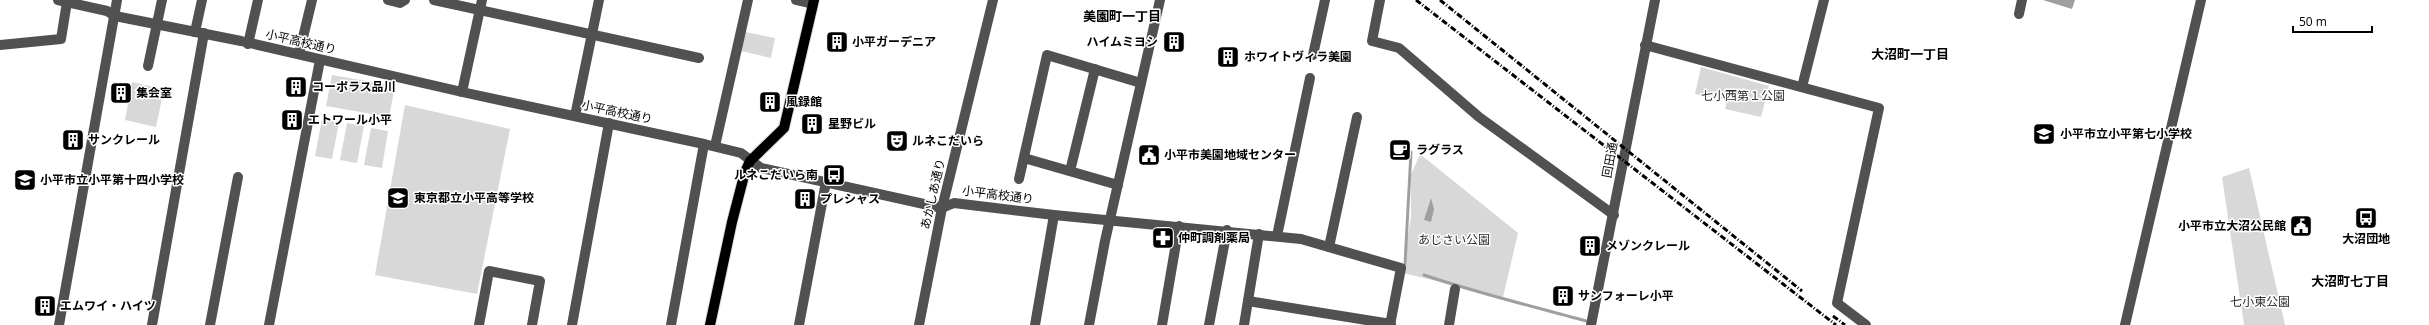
<svg xmlns="http://www.w3.org/2000/svg" width="2429" height="325" font-family="'Open Sans','Noto Sans JP',sans-serif">
<rect width="100%" height="100%" fill="#fff"/>
<!-- green -->
<g fill="#d8d8d8">
<path d="M745,32L775,38L771,58L741,51Z"/>
<path d="M1701,67L1769,86L1761,117L1725,109L1727,100L1695,94Z"/>
<path d="M332,75L395,86L389,117L326,106Z"/>
<path d="M132,82L164,89L156,127L125,120Z"/>
<path d="M405,105L510,129L477,294L375,275Z"/>
<path d="M322,119L339,122L332,159L315,156Z"/>
<path d="M347,123L364,126L357,163L340,160Z"/>
<path d="M371,128L388,131L382,168L364,165Z"/>
<path d="M1420,154L1518,233L1503,297L1403,273L1411,215V175Z"/>
<path d="M2249,168L2285,325H2244L2222,177Z"/>
</g>
<!-- water -->
<g fill="#9f9f9f">
<path d="M2043,0H2075L2072,9Z"/>
<path d="M1431,198L1434,209L1431,222L1424,220Z"/>
</g>
<g fill="none" stroke-linecap="round" stroke-linejoin="round">
<!-- stream -->
<g stroke="#9f9f9f" stroke-width="3">
<path d="M1405,264L1411,152"/>
<path d="M1424,275C1477,293 1532,306 1586,321"/>
</g>
<!-- major casing -->
<g stroke="#dbdbdb" stroke-width="12">
<path id="major" d="M710,325L732,222L745,172L750,161L784,128L814,0"/>
</g>
<!-- minor -->
<g stroke="#515151" stroke-width="10">
<path d="M58,0L107,11L115,16L241,41L462,92L704,144L741,153L761,168L942,208L954,203L1054,215L1301,239L1401,268L1390,325"/>
<path d="M388,0L400,3L405,0"/>
<path d="M434,0L699,58"/>
<path d="M796,0L813,4"/>
<path d="M1380,0L1372,41L1399,48L1479,117L1614,215"/>
<path d="M2019,14L2022,0"/>
<path d="M195,32L202,0"/>
<path d="M248,44L258,0"/>
<path d="M0,45L61,39L67,2"/>
<path d="M1645,45L1879,108L1837,303L1866,325"/>
<path d="M299,54L312,0"/>
<path d="M1313,55L1325,0"/>
<path d="M148,66L162,0"/>
<path d="M1802,87L1824,0"/>
<path d="M462,92L482,0"/>
<path d="M575,116L599,0"/>
<path d="M715,146L748,0"/>
<path d="M1024,158L1118,185"/>
<path d="M1070,171L1095,69"/>
<path d="M1019,179L1047,55L1141,83"/>
<path d="M1277,236L1310,78"/>
<path d="M1329,247L1357,117"/>
<path d="M1248,301L1391,324"/>
<path d="M59,325L117,0"/>
<path d="M152,325L204,33"/>
<path d="M210,325L238,177"/>
<path d="M269,325L320,60"/>
<path d="M479,325L489,271L540,281L532,325"/>
<path d="M572,325L609,123"/>
<path d="M671,325L704,144"/>
<path d="M799,325L826,182"/>
<path d="M919,325L942,208L993,0"/>
<path d="M1035,325L1054,215"/>
<path d="M1089,325L1105,241L1160,0"/>
<path d="M1162,325L1179,226"/>
<path d="M1209,325L1227,230"/>
<path d="M1244,325L1259,234"/>
<path d="M1449,325L1455,289"/>
<path d="M1591,325L1655,0"/>
<path d="M2125,325L2201,0"/>
</g>
<!-- major -->
<use href="#major" stroke="#000" stroke-width="10"/>
<!-- rail -->
<g stroke="#000" stroke-width="3" stroke-dasharray="6 2 1 2" stroke-linecap="butt">
<path d="M1416,0L1836,325"/>
<path d="M1440,0L1802,291"/>
<path d="M1833,316L1845,325"/>
</g>
</g>
<!-- icons -->
<defs>
<g id="building-square" transform="scale(1.15)"><rect x="-9" y="-9" width="18" height="18" rx="4" fill="#000" stroke="#fff"/><path d="M-4-6H4V6H1V3H-1V6H-4ZM-2.5-4.3h1.7v1.8h-1.7ZM.8-4.3h1.7v1.8H.8ZM-2.5-1h1.7V.8h-1.7ZM.8-1h1.7V.8H.8Z" fill="#fff"/></g>
<g id="school-square" transform="scale(1.15)"><rect x="-9" y="-9" width="18" height="18" rx="4" fill="#000" stroke="#fff"/><path d="M0-5L7-2L0 1L-7-2ZM-4 1L0 2.5L4 1V4Q0 6-4 4Z" fill="#fff"/></g>
<g id="theatre-square" transform="scale(1.15)"><rect x="-9" y="-9" width="18" height="18" rx="4" fill="#000" stroke="#fff"/><path d="M-5-5.5Q0-4 5-5.5V0Q5 5 0 6Q-5 5-5 0ZM-3.3-2.5H-1v1.5H-3.3ZM1-2.5H3.3v1.5H1ZM-2.8 1Q0 5.5 2.8 1Z" fill="#fff"/></g>
<g id="cafe-square" transform="scale(1.15)"><rect x="-9" y="-9" width="18" height="18" rx="4" fill="#000" stroke="#fff"/><path d="M-5.5-4.5H6V0H3Q3 3.5 0 3.5H-2.5Q-5.5 3.5-5.5 0ZM3-3.2v2h1.7v-2ZM-6 4.5H4V6H-6Z" fill="#fff"/></g>
<g id="civic-square" transform="scale(1.15)"><rect x="-9" y="-9" width="18" height="18" rx="4" fill="#000" stroke="#fff"/><path d="M-.6-6.5H3V-4.5H.6V-3L4-1V1h2V6H-6V1h2V-1L-.6-3ZM-1.2 2.5V6h2.4V2.5Z" fill="#fff"/></g>
<g id="bus-square" transform="scale(1.15)"><rect x="-9" y="-9" width="18" height="18" rx="4" fill="#000" stroke="#fff"/><path d="M-5-6H5V4H4V6H2V4H-2V6H-4V4H-5ZM-3.5-4V0h7V-4ZM-3.5 1.2v1.5H-2V1.2ZM2 1.2v1.5H3.5V1.2Z" fill="#fff"/></g>
<g id="pharmacy-square" transform="scale(1.15)"><rect x="-9" y="-9" width="18" height="18" rx="4" fill="#000" stroke="#fff"/><path d="M-2-6h4v4h4v4h-4v4h-4v-4h-4v-4h4Z" fill="#fff"/></g>
</defs>
<g fill-rule="evenodd">
<use href="#building-square" x="837" y="42"/>
<use href="#building-square" x="1174" y="42"/>
<use href="#building-square" x="1228" y="57"/>
<use href="#building-square" x="296" y="87"/>
<use href="#building-square" x="121" y="93"/>
<use href="#building-square" x="770" y="102"/>
<use href="#building-square" x="292" y="120"/>
<use href="#building-square" x="812" y="124"/>
<use href="#school-square" x="2044" y="134"/>
<use href="#building-square" x="73" y="140"/>
<use href="#theatre-square" x="897" y="141"/>
<use href="#cafe-square" x="1400" y="150"/>
<use href="#civic-square" x="1149" y="155"/>
<use href="#bus-square" x="834" y="175"/>
<use href="#school-square" x="25" y="180"/>
<use href="#school-square" x="398" y="198"/>
<use href="#building-square" x="805" y="199"/>
<use href="#bus-square" x="2366" y="218"/>
<use href="#civic-square" x="2301" y="226"/>
<use href="#pharmacy-square" x="1163" y="238"/>
<use href="#building-square" x="1590" y="246"/>
<use href="#building-square" x="1563" y="296"/>
<use href="#building-square" x="45" y="306"/>
</g>
<g text-anchor="middle" stroke-width="3" stroke-linejoin="round" paint-order="stroke">
<!-- street labels -->
<g font-size="12" fill="#000" stroke="#fff">
<text transform="translate(301 42) rotate(13)" y="4">小平高校通り</text>
<text transform="translate(617 112) rotate(12)" y="4">小平高校通り</text>
<text transform="translate(1610 160) rotate(-80)" y="4">回田通</text>
<text transform="translate(933 194) rotate(-77)" y="4">あかしあ通り</text>
<text transform="translate(998 195) rotate(7)" y="4">小平高校通り</text>
</g>
<!-- poi labels -->
<g font-size="12" font-weight="bold" fill="#000" stroke="#fff" text-anchor="start">
<text x="852" y="46">小平ガーデニア</text>
<text x="1158" y="46" text-anchor="end">ハイムミヨシ</text>
<text x="1244" y="61">ホワイトヴィラ美園</text>
<text x="312" y="91">コーポラス品川</text>
<text x="136" y="97">集会室</text>
<text x="786" y="106">風録館</text>
<text x="308" y="124">エトワール小平</text>
<text x="828" y="128">星野ビル</text>
<text x="2060" y="138">小平市立小平第七小学校</text>
<text x="88" y="144">サンクレール</text>
<text x="912" y="145">ルネこだいら</text>
<text x="1416" y="154">ラグラス</text>
<text x="1164" y="159">小平市美園地域センター</text>
<text x="818" y="179" text-anchor="end">ルネこだいら南</text>
<text x="40" y="184">小平市立小平第十四小学校</text>
<text x="414" y="202">東京都立小平高等学校</text>
<text x="820" y="203">プレシャス</text>
<text x="2286" y="230" text-anchor="end">小平市立大沼公民館</text>
<text x="1178" y="242">仲町調剤薬局</text>
<text x="2366" y="243" text-anchor="middle">大沼団地</text>
<text x="1606" y="250">メゾンクレール</text>
<text x="1578" y="300">サンフォーレ小平</text>
<text x="60" y="310">エムワイ・ハイツ</text>
</g>
<!-- park labels -->
<g font-size="12" fill="#2f2f2f" stroke="#fff">
<text x="1743" y="100">七小西第１公園</text>
<text x="1454" y="244">あじさい公園</text>
<text x="2260" y="306">七小東公園</text>
</g>
<!-- neighbourhood labels -->
<g font-size="13" font-weight="bold" fill="#000" stroke="#fff">
<text x="1122" y="21">美園町一丁目</text>
<text x="1910" y="59">大沼町一丁目</text>
<text x="2350" y="286">大沼町七丁目</text>
</g>
</g>
<!-- scale -->
<path d="M2293 26v6h79v-6" fill="none" stroke="#000000" stroke-width="2"/>
<text x="2299" y="26" font-size="12" fill="#000000" stroke="#ffffff" stroke-width="3" paint-order="stroke">50 m</text>
</svg>
